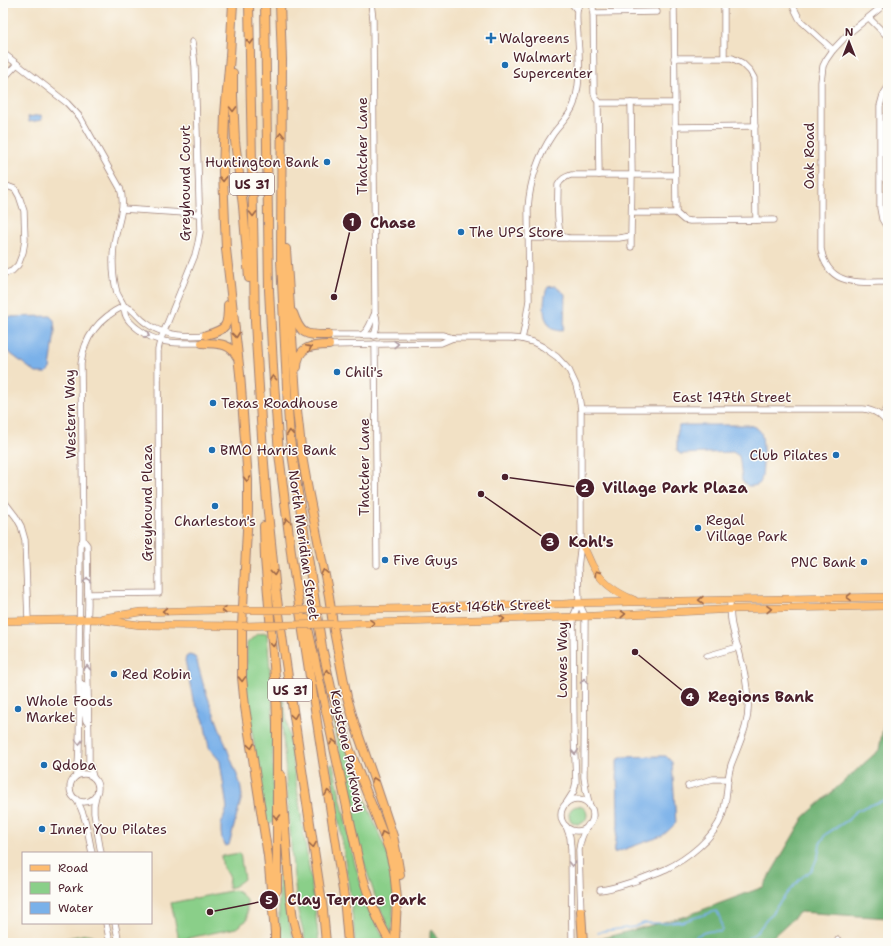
<svg xmlns="http://www.w3.org/2000/svg" width="891" height="946" font-family="'Shantell Sans',sans-serif">
<rect width="100%" height="100%" fill="#fdfcf7"/>
<filter id="ink" filterUnits="userSpaceOnUse"><feTurbulence type="fractalNoise" baseFrequency=".025" numOctaves="2"/><feDisplacementMap in="SourceGraphic" scale="8" xChannelSelector="R" yChannelSelector="G"/><feConvolveMatrix kernelMatrix="1 2 1 2 8 2 1 2 1" color-interpolation-filters="sRGB"/></filter>
<filter id="wash" filterUnits="userSpaceOnUse"><feTurbulence type="fractalNoise" baseFrequency=".012" numOctaves="4" result="noise"/><feDisplacementMap in="SourceGraphic" scale="16" xChannelSelector="R" yChannelSelector="G"/><feGaussianBlur stdDeviation="0.9" result="paint"/><feColorMatrix in="noise" values="0 0 0 0 0 0 0 0 0 0 0 0 0 0 0 0 0 1.4 0 .05"/><feComposite in="paint" operator="in"/></filter>
<g filter="url(#wash)">
<rect width="100%" height="100%" fill="#f2e1c5"/>
<!-- green -->
<g fill="#8acf89" stroke="#6a775a">
<path d="M267,633L271,681L273,714V823L266,824L246,692L247,643L257,634Z"/>
<path d="M279,682H281L314,901L319,943H306L298,912L292,859Z"/>
<path d="M335,719L365,799L389,858L394,894L392,933L390,943H355C350,883 339,824 330,765L333,764L355,864L360,881L371,912L385,940L389,929L377,902L360,851L332,720Z"/>
<circle cx="578" cy="815" r="9"/>
<path d="M279,843H281L286,906L291,931L295,943H279Z"/>
<path d="M240,853L244,879L235,886L228,888L229,876L228,874L223,868L221,856Z"/>
<path d="M235,890L241,894L247,900V920L236,928L179,940L171,903Z"/>
<path d="M87,934L92,935L94,936L93,939L89,941L87,943H43Z"/>
</g>
<!-- forest -->
<g fill="#6fb275" stroke="#5c6850">
<path d="M887,706H888V918L800,912L766,943H592V941L686,916L763,887L804,817L879,750Z"/>
<path d="M432,930L436,935L440,943H430V933Z"/>
</g>
<!-- water -->
<g fill="#7ab1e9" stroke="#62688a">
<path d="M41,115L42,120L29,122L28,117Z"/>
<path d="M555,286L565,294L564,327L563,330L560,331L552,329C550,325 546,321 545,317C543,311 544,292 548,287Z"/>
<path d="M50,316L54,320L55,331L50,369L46,373H36L3,348V317Z"/>
<path d="M687,425H748C753,426 759,428 761,433C764,440 764,476 760,483C757,486 752,486 748,486L742,481L740,461L739,456L733,452L680,454L677,450V435L679,426Z"/>
<path d="M189,655L193,656L196,658L204,687L240,783L242,796L229,845L226,846L222,840L221,832V825L227,808L220,761L209,748L204,721L201,714L193,699L185,660L186,657Z"/>
<path d="M662,756H666L672,762L676,823L669,830L662,836L614,853L618,825L617,760L623,757Z"/>
</g>
<g fill="none" stroke-linecap="round" stroke-linejoin="round">
<!-- stream -->
<g stroke="#7ab1e9" stroke-width="1.5">
<path d="M598,933L603,931L634,927L644,923H663L678,921L681,922L716,911C720,915 722,925 722,930L720,932C712,929 697,933 692,940L694,942L702,941L701,943"/>
<path d="M741,943L757,932L788,892L802,877L812,870L818,856L820,844L826,834L848,820L856,811L870,805L888,799"/>
</g>
</g>
</g>
<g filter="url(#ink)">
<g fill="none" stroke-linecap="round" stroke-linejoin="round">
<!-- minor casing -->
<g stroke="#9e8078" stroke-width="7">
<g id="minor">
<path d="M371,3L373,19L375,313C378,320 377,328 374,336"/>
<path d="M573,3V5L577,10"/>
<path d="M593,3L594,93L596,99L598,101L599,175"/>
<path d="M674,3L676,213L684,220L690,221L774,220"/>
<path d="M724,3V57"/>
<path d="M884,3L879,9L849,33L833,50L826,60L823,66L821,82V249C828,287 858,282 888,282"/>
<path d="M794,8L799,18L802,22L833,50"/>
<path d="M593,13L657,12"/>
<path d="M869,18L888,37"/>
<path d="M3,53L67,103L80,117L120,188C127,207 116,226 114,245C112,261 113,278 117,293C119,297 121,300 123,304C125,308 124,312 126,316C128,321 134,326 138,329C158,345 178,343 202,343"/>
<path d="M674,58H732L742,63L750,71L754,78L756,220"/>
<path d="M3,79L17,64"/>
<path d="M888,87L883,95L880,106V208L882,219L888,229"/>
<path d="M598,101L600,103H675"/>
<path d="M631,103L632,175H571C565,177 561,179 558,185C558,196 556,228 562,235C564,238 568,238 571,238H619L631,236L632,175H675"/>
<path d="M675,127L755,126"/>
<path d="M3,185L7,186L15,189L19,196L24,211L25,240L23,252L18,265L12,271L3,274"/>
<path d="M122,209L200,214"/>
<path d="M632,213H676"/>
<path d="M631,236V247"/>
<path d="M528,238H566"/>
<path d="M124,306C127,307 130,308 132,310C137,314 140,319 146,323C163,336 185,337 206,335"/>
<path d="M328,335H442L453,338H510L522,339L533,342L543,347L557,357L569,370L576,385L579,397L581,409V543L578,567L579,603L585,616L584,777L586,790L590,807"/>
<path d="M362,335C371,328 370,322 375,313"/>
<path d="M522,339L525,325L529,300L528,208C530,181 538,156 553,134C560,124 570,116 574,104C581,83 580,60 578,39C578,30 576,21 577,12C577,9 579,6 579,3"/>
<path d="M375,344L377,565"/>
<path d="M329,345L441,343L453,338"/>
<path d="M581,409H863C875,410 882,415 888,425"/>
<path d="M882,417L888,407"/>
<path d="M3,500L16,517L21,526L25,540L28,620"/>
<path d="M3,515L10,510"/>
<path d="M83,540L87,545L88,604L87,632L89,750V762L93,777"/>
<path d="M88,594L159,593L158,350L160,341L195,255L198,243L200,232L195,66L193,48L192,42"/>
<path d="M707,656L738,647"/>
<path d="M79,682L82,684L84,687V712L86,721"/>
<circle cx="84" cy="788" r="14"/>
<path d="M77,775C81,743 79,710 79,677C79,633 80,589 80,545L83,540L81,364C84,336 99,318 124,306"/>
<path d="M688,786L713,779H728"/>
<path d="M96,796L94,805V813L101,853"/>
<path d="M76,799C86,815 88,834 92,853"/>
<circle cx="577" cy="815" r="16"/>
<path d="M567,802L574,791L576,782L574,735L573,617L579,603"/>
<path d="M566,826L570,837L571,849L572,943"/>
<path d="M600,890C613,889 625,884 638,880C647,876 657,873 666,869C687,859 714,838 722,816C728,799 726,781 731,765C739,743 750,724 748,701C747,687 745,672 741,659C739,649 735,640 733,630C730,620 730,610 730,600"/>
<path d="M581,915L579,850C580,840 583,833 588,825"/>
<path d="M106,923L110,943"/>
<path d="M115,923L119,943"/>
<path d="M838,940V943"/>
</g>
</g>
<!-- major casing -->
<g stroke="#9e8078" stroke-width="8">
<g id="major">
<path d="M581,543C586,550 588,557 592,565C601,582 616,593 634,600"/>
<path d="M331,610L429,608L442,606L563,604L579,603L888,597"/>
<path d="M103,618L140,612L219,610H243"/>
<path d="M3,621L95,619L140,625L242,626"/>
<path d="M333,624L573,617L737,609L888,606"/>
</g>
</g>
<!-- highway casing -->
<g stroke="#9e8078" stroke-width="10">
<g id="highway">
<path d="M233,3L230,56L225,114L223,172L226,249L240,374L248,480V511L242,626V677L245,707L268,856L275,933"/>
<path d="M249,3L255,322L262,437L267,503L276,592L284,650L323,910L326,943"/>
<path d="M265,3L269,290L273,367L279,454L292,560L344,897L348,943"/>
<path d="M280,3L282,60L281,260L288,409L290,439L298,493L322,647L332,692L349,748L389,849L394,870L397,899L395,941"/>
<path d="M233,73V96L235,141L243,206L249,278"/>
<path d="M286,249L297,410L302,456L308,490L329,596L334,631L347,697L355,725L376,785L393,836L396,851L400,875"/>
<path d="M293,313C301,336 306,335 328,335"/>
<path d="M206,335C227,329 228,327 228,305"/>
<path d="M202,343C217,344 230,342 237,357"/>
<path d="M297,367C298,346 312,345 329,345"/>
<path d="M264,526L265,558L276,690L277,722V890"/>
<path d="M306,619L360,867C367,893 376,920 391,943"/>
<path d="M281,775L290,896L293,919L299,943"/>
<path d="M581,911L583,943"/>
<path d="M275,943V929"/>
</g>
</g>
<!-- minor -->
<use href="#minor" stroke="#fff" stroke-width="5.5"/>
<!-- major -->
<use href="#major" stroke="#fdbc70" stroke-width="7"/>
<!-- highway -->
<use href="#highway" stroke="#fdbc70" stroke-width="8"/>
<!-- major-bridge casing -->
<g stroke="#9e8078" stroke-width="8" stroke-linecap="butt">
<g id="major-bridge">
<path d="M243,610H331"/>
<path d="M242,626L333,624"/>
</g>
</g>
<!-- major-bridge -->
<use href="#major-bridge" stroke="#fdbc70" stroke-width="7"/>
</g>
<!-- one-way arrows -->
<defs><path id="oneway-chevron" d="M-2-3.5L2.5 0L-2 3.5" fill="none" stroke-width="1.6" stroke-linecap="round" stroke-linejoin="round"/></defs>
<g stroke="#9b664a">
<use href="#oneway-chevron" transform="translate(250 42) rotate(89)"/>
<use href="#oneway-chevron" transform="translate(233 109) rotate(89)"/>
<use href="#oneway-chevron" transform="translate(281 135) rotate(-90)"/>
<use href="#oneway-chevron" transform="translate(223 179) rotate(89)"/>
<use href="#oneway-chevron" transform="translate(253 214) rotate(89)"/>
<use href="#oneway-chevron" transform="translate(236 335) rotate(83)"/>
<use href="#oneway-chevron" transform="translate(309 348) rotate(-26)"/>
<use href="#oneway-chevron" transform="translate(273 378) rotate(-94)"/>
<use href="#oneway-chevron" transform="translate(290 433) rotate(-96)"/>
<use href="#oneway-chevron" transform="translate(247 479) rotate(89)"/>
<use href="#oneway-chevron" transform="translate(287 521) rotate(-97)"/>
<use href="#oneway-chevron" transform="translate(324 572) rotate(-102)"/>
<use href="#oneway-chevron" transform="translate(274 573) rotate(84)"/>
<use href="#oneway-chevron" transform="translate(597 573) rotate(-125)"/>
<use href="#oneway-chevron" transform="translate(849 597) rotate(179)"/>
<use href="#oneway-chevron" transform="translate(701 600) rotate(179)"/>
<use href="#oneway-chevron" transform="translate(769 609) rotate(-1)"/>
<use href="#oneway-chevron" transform="translate(224 610) rotate(-179)"/>
<use href="#oneway-chevron" transform="translate(165 611) rotate(178)"/>
<use href="#oneway-chevron" transform="translate(623 614) rotate(-3)"/>
<use href="#oneway-chevron" transform="translate(502 619) rotate(-2)"/>
<use href="#oneway-chevron" transform="translate(372 623) rotate(-2)"/>
<use href="#oneway-chevron" transform="translate(273 644) rotate(85)"/>
<use href="#oneway-chevron" transform="translate(327 672) rotate(-102)"/>
<use href="#oneway-chevron" transform="translate(242 679) rotate(88)"/>
<use href="#oneway-chevron" transform="translate(294 716) rotate(81)"/>
<use href="#oneway-chevron" transform="translate(333 742) rotate(-102)"/>
<use href="#oneway-chevron" transform="translate(251 746) rotate(81)"/>
<use href="#oneway-chevron" transform="translate(374 780) rotate(-109)"/>
<use href="#oneway-chevron" transform="translate(328 793) rotate(-99)"/>
<use href="#oneway-chevron" transform="translate(277 817) rotate(90)"/>
<use href="#oneway-chevron" transform="translate(383 834) rotate(-112)"/>
<use href="#oneway-chevron" transform="translate(313 845) rotate(81)"/>
</g>
<g stroke="#ae9aa0">
<use href="#oneway-chevron" transform="translate(147 335) rotate(31)"/>
<use href="#oneway-chevron" transform="translate(396 344) rotate(-1)"/>
<use href="#oneway-chevron" transform="translate(87 580) rotate(-90)"/>
<use href="#oneway-chevron" transform="translate(87 668) rotate(-91)"/>
<use href="#oneway-chevron" transform="translate(584 681) rotate(-90)"/>
<use href="#oneway-chevron" transform="translate(79 742) rotate(90)"/>
<use href="#oneway-chevron" transform="translate(575 752) rotate(86)"/>
<use href="#oneway-chevron" transform="translate(572 864) rotate(90)"/>
</g>
</g>
<!-- markers -->
<g fill="#1f6fb2" stroke="#fdfcf7" stroke-width="1.5">
<path d="M489 32h4v4h4v4h-4v4h-4v-4h-4v-4h4z"/>
<circle cx="505" cy="65" r="4"/>
<circle cx="327" cy="162" r="4"/>
<circle cx="461" cy="232" r="4"/>
<circle cx="337" cy="372" r="4"/>
<circle cx="213" cy="403" r="4"/>
<circle cx="212" cy="450" r="4"/>
<circle cx="836" cy="455" r="4"/>
<circle cx="215" cy="506" r="4"/>
<circle cx="698" cy="528" r="4"/>
<circle cx="385" cy="560" r="4"/>
<circle cx="864" cy="562" r="4"/>
<circle cx="114" cy="674" r="4"/>
<circle cx="18" cy="709" r="4"/>
<circle cx="44" cy="765" r="4"/>
<circle cx="42" cy="829" r="4"/>
</g>
<g text-anchor="middle" stroke-width="3" stroke-linejoin="round" paint-order="stroke">
<!-- shield labels -->
<g fill="#fdfcf7" stroke="#806168" stroke-width="1">
<rect x="230" y="173" width="44" height="22" rx="3"/>
<rect x="268" y="679" width="44" height="22" rx="3"/>
</g>
<g font-size="13" font-weight="bold" fill="#4a1f2b">
<text x="252" y="189">US 31</text>
<text x="290" y="695">US 31</text>
</g>
<!-- poi labels -->
<g font-size="14" fill="#4a1f2b" stroke="#fdfcf7" text-anchor="start">
<text x="499" y="43">Walgreens</text>
<text x="513" y="62">Walmart<tspan x="513" dy="16">Supercenter</tspan></text>
<text x="319" y="167" text-anchor="end">Huntington Bank</text>
<text x="469" y="237">The UPS Store</text>
<text x="345" y="377">Chili's</text>
<text x="221" y="408">Texas Roadhouse</text>
<text x="220" y="455">BMO Harris Bank</text>
<text x="828" y="460" text-anchor="end">Club Pilates</text>
<text x="706" y="525">Regal<tspan x="706" dy="16">Village Park</tspan></text>
<text x="215" y="526" text-anchor="middle">Charleston's</text>
<text x="393" y="565">Five Guys</text>
<text x="856" y="567" text-anchor="end">PNC Bank</text>
<text x="122" y="679">Red Robin</text>
<text x="26" y="706">Whole Foods<tspan x="26" dy="16">Market</tspan></text>
<text x="52" y="770">Qdoba</text>
<text x="50" y="834">Inner You Pilates</text>
</g>
<!-- street labels -->
<g font-size="14" fill="#4a1f2b" stroke="#fdfcf7">
<text transform="translate(362 146) rotate(-90)" y="5">Thatcher Lane</text>
<text transform="translate(809 156) rotate(-90)" y="5">Oak Road</text>
<text transform="translate(185 183) rotate(-90)" y="5">Greyhound Court</text>
<text x="732" y="402">East 147th Street</text>
<text transform="translate(70 414) rotate(-91)" y="5">Western Way</text>
<text transform="translate(364 467) rotate(-90)" y="5">Thatcher Lane</text>
<text transform="translate(147 503) rotate(-90)" y="5">Greyhound Plaza</text>
<text transform="translate(304 545) rotate(82)" y="5">North Meridian Street</text>
<text transform="translate(491 606) rotate(-2)" y="5">East 146th Street</text>
<text transform="translate(562 660) rotate(-90)" y="5">Lowes Way</text>
<text transform="translate(348 751) rotate(78)" y="5">Keystone Parkway</text>
</g>
</g>
<!-- callouts -->
<path fill="none" stroke="#4a1f2b" stroke-width="1.5" d="M334 297L352 222M505 477L585 488M481 494L550 542M635 652L690 697M210 912L269 900"/>
<g fill="#4a1f2b" stroke="#fdfcf7" stroke-width="1.5">
<circle cx="334" cy="297" r="4"/>
<circle cx="505" cy="477" r="4"/>
<circle cx="481" cy="494" r="4"/>
<circle cx="635" cy="652" r="4"/>
<circle cx="210" cy="912" r="4"/>
<circle cx="352" cy="222" r="10"/>
<circle cx="585" cy="488" r="10"/>
<circle cx="550" cy="542" r="10"/>
<circle cx="690" cy="697" r="10"/>
<circle cx="269" cy="900" r="10"/>
</g>
<g font-size="12" text-anchor="middle" font-weight="bold" fill="#fff">
<text x="352" y="226">1</text>
<text x="585" y="492">2</text>
<text x="550" y="546">3</text>
<text x="690" y="701">4</text>
<text x="269" y="904">5</text>
</g>
<g font-size="15" text-anchor="middle" font-weight="bold" fill="#4a1f2b" stroke="#fdfcf7" stroke-width="3" stroke-linejoin="round" paint-order="stroke">
<text x="393" y="228">Chase</text>
<text x="675" y="493">Village Park Plaza</text>
<text x="591" y="547">Kohl's</text>
<text x="761" y="702">Regions Bank</text>
<text x="357" y="905">Clay Terrace Park</text>
</g>
<!-- margin -->
<rect width="891" height="946" fill="none" stroke="#fdfcf7" stroke-width="16"/>
<!-- legend -->
<rect x="22" y="852" width="130" height="72" fill="#fdfcf7" stroke="#b5a4a5"/>
<rect x="30" y="865" width="20" height="6" fill="#fdbc70" stroke="#b5a4a5"/>
<text x="58" y="872" font-size="12" fill="#4a1f2b">Road</text>
<rect x="30" y="882" width="20" height="12" fill="#8acf89" stroke="#b5a4a5"/>
<text x="58" y="892" font-size="12" fill="#4a1f2b">Park</text>
<rect x="30" y="902" width="20" height="12" fill="#7ab1e9" stroke="#b5a4a5"/>
<text x="58" y="912" font-size="12" fill="#4a1f2b">Water</text>
<!-- north arrow -->
<g transform="translate(849 42)" stroke="#fdfcf7" stroke-width="3" paint-order="stroke">
<path d="M0-3L7 15L0 10L-7 15Z" fill="#4a1f2b"/>
<text y="-6" font-size="11" font-weight="bold" text-anchor="middle" fill="#4a1f2b">N</text>
</g>
</svg>
